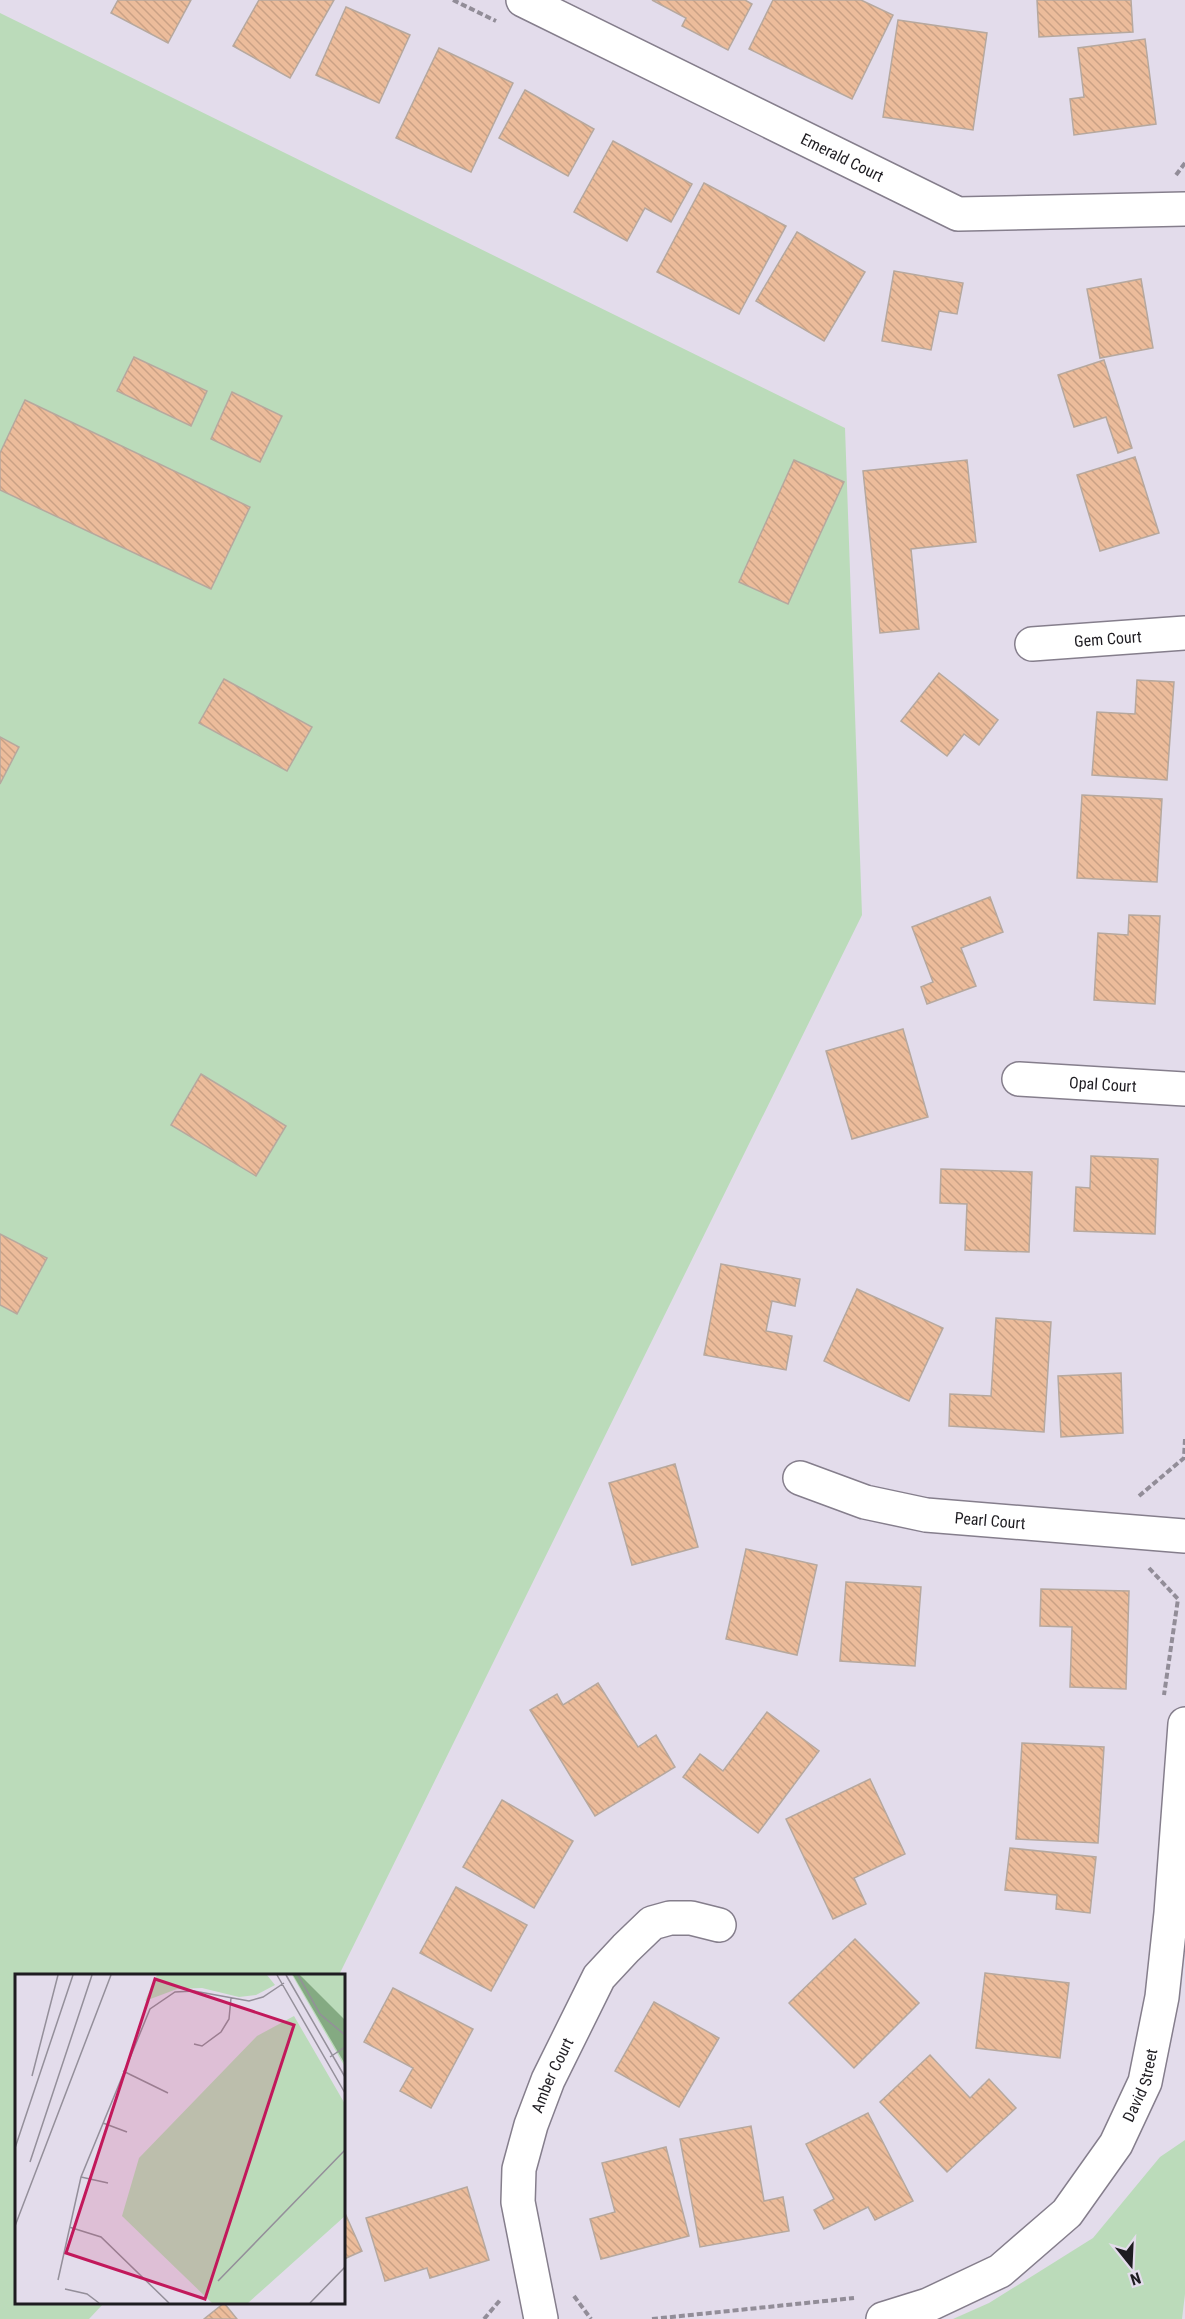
<svg xmlns="http://www.w3.org/2000/svg" width="1185" height="2319" font-family="'Roboto Condensed',sans-serif">
<defs>
<pattern id="building-back-hatch" width="6" height="6" patternUnits="userSpaceOnUse" patternTransform="scale(1.5)"><rect width="6" height="6" fill="#ecbc9b"/><path d="M-1 5l2 2M0 0l6 6M5-1l2 2" fill="none" stroke="#caa185"/></pattern>
</defs>
<rect width="100%" height="100%" fill="#e3dceb"/>
<!-- green -->
<g fill="#bbdbba">
<path d="M0,13L845,428L862,915L339,1975L16,1976V2302L104,2303L89,2319H0Z"/>
<path d="M1185,2140V2294L1182,2319H953L989,2303L1093,2238L1160,2157Z"/>
</g>
<!-- building -->
<g fill="url(#building-back-hatch)" stroke="#b6a89e" stroke-width="1.5">
<path d="M118,0H191L168,43L111,13Z"/>
<path d="M259,0H334L290,78L233,46Z"/>
<path d="M652,0H745L752,4L728,50L682,26L686,18Z"/>
<path d="M773,0H861L893,15L852,99L749,49Z"/>
<path d="M1037,0H1131L1133,32L1039,37Z"/>
<path d="M346,7L410,35L379,103L316,75Z"/>
<path d="M898,20L987,33L973,130L883,117Z"/>
<path d="M1145,39L1156,124L1074,135L1070,99L1084,97L1078,48Z"/>
<path d="M439,48L513,83L471,172L396,138Z"/>
<path d="M525,90L594,129L568,176L499,138Z"/>
<path d="M613,141L692,184L671,222L645,208L627,241L574,212Z"/>
<path d="M704,183L786,226L739,314L657,272Z"/>
<path d="M797,232L865,272L824,341L756,301Z"/>
<path d="M894,271L963,283L957,314L939,311L931,350L882,341Z"/>
<path d="M1141,279L1153,348L1100,358L1087,289Z"/>
<path d="M134,357L207,391L191,426L117,391Z"/>
<path d="M1104,360L1132,448L1118,453L1106,417L1074,427L1058,375Z"/>
<path d="M232,392L282,416L260,462L211,439Z"/>
<path d="M25,400L250,507L211,589L0,490V453Z"/>
<path d="M1135,457L1159,533L1100,551L1077,475Z"/>
<path d="M794,460L844,482L788,604L739,582Z"/>
<path d="M967,460L976,542L911,549L919,629L880,633L863,471Z"/>
<path d="M939,673L998,720L979,745L964,734L947,756L901,721Z"/>
<path d="M224,679L312,727L287,771L199,723Z"/>
<path d="M1137,680L1174,682L1167,780L1092,775L1097,712L1135,714Z"/>
<path d="M0,737L19,747L0,784Z"/>
<path d="M1082,795L1162,799L1157,882L1077,878Z"/>
<path d="M990,897L1003,932L961,948L976,986L927,1004L921,987L933,982L912,927Z"/>
<path d="M1129,915L1160,916L1155,1004L1094,1000L1098,933L1128,935Z"/>
<path d="M903,1029L928,1117L852,1139L826,1051Z"/>
<path d="M201,1074L286,1126L256,1176L171,1125Z"/>
<path d="M1091,1156L1158,1159L1155,1234L1074,1231L1076,1187L1090,1188Z"/>
<path d="M941,1169L1032,1172L1029,1252L965,1250L967,1204L940,1203Z"/>
<path d="M0,1234L47,1258L17,1314L0,1305Z"/>
<path d="M721,1264L800,1279L795,1306L772,1301L766,1331L792,1336L786,1370L704,1355Z"/>
<path d="M857,1289L943,1328L909,1401L824,1361Z"/>
<path d="M996,1318L1051,1322L1044,1432L949,1426L950,1394L991,1396Z"/>
<path d="M1121,1373L1123,1433L1061,1437L1058,1376Z"/>
<path d="M675,1464L698,1547L632,1565L609,1483Z"/>
<path d="M746,1549L817,1565L797,1655L726,1639Z"/>
<path d="M846,1582L921,1587L915,1666L840,1661Z"/>
<path d="M1041,1589L1129,1591L1126,1689L1070,1687L1072,1627L1040,1626Z"/>
<path d="M598,1683L638,1747L656,1735L675,1767L595,1816L530,1710L557,1694L563,1705Z"/>
<path d="M767,1712L819,1751L758,1833L683,1777L700,1754L723,1771Z"/>
<path d="M1022,1743L1104,1747L1098,1843L1016,1839Z"/>
<path d="M870,1779L905,1854L854,1878L866,1904L833,1919L786,1819Z"/>
<path d="M502,1800L573,1841L534,1908L463,1867Z"/>
<path d="M1010,1848L1096,1857L1090,1913L1056,1909L1057,1895L1005,1890Z"/>
<path d="M456,1887L527,1925L491,1991L420,1953Z"/>
<path d="M855,1939L919,2003L854,2068L789,2003Z"/>
<path d="M985,1973L1069,1983L1060,2058L976,2048Z"/>
<path d="M393,1988L473,2029L431,2108L400,2091L413,2068L364,2042Z"/>
<path d="M654,2002L719,2038L679,2107L615,2071Z"/>
<path d="M930,2055L970,2098L989,2079L1016,2108L947,2172L880,2102Z"/>
<path d="M868,2113L913,2201L875,2220L868,2207L824,2229L814,2210L834,2199L806,2144Z"/>
<path d="M751,2126L764,2201L783,2197L789,2231L700,2247L680,2139Z"/>
<path d="M666,2147L689,2236L601,2259L590,2219L615,2212L602,2163Z"/>
<path d="M467,2187L489,2260L430,2278L427,2268L385,2281L366,2218Z"/>
<path d="M344,2211L362,2251L344,2259Z"/>
<path d="M224,2303L237,2319H204Z"/>
</g>
<g fill="none" stroke-linecap="round" stroke-linejoin="round">
<!-- minor casing -->
<g stroke="#857e8c" stroke-width="36">
<g id="minor">
<path id="s1" d="M523,0L958,214L1185,209"/>
<path id="s2" d="M1032,644L1185,633"/>
<path id="s3" d="M1019,1079L1185,1089"/>
<path id="s4" d="M800,1478L865,1502L926,1515L1185,1536"/>
<path id="s5" d="M541,2319L518,2202L519,2169L531,2125L548,2080L599,1977L626,1948L652,1923L670,1918H691L719,1925"/>
<path id="s6" d="M883,2319L928,2305L1000,2271L1067,2213L1116,2144L1145,2082L1162,1997L1171,1913L1185,1724"/>
</g>
</g>
<!-- path -->
<g stroke="#928d98" stroke-width="4" stroke-dasharray="6 3" stroke-linecap="butt">
<path d="M453,0L496,21"/>
<path d="M1176,175L1185,163"/>
<path d="M1139,1496L1184,1458L1185,1439"/>
<path d="M1149,1568L1178,1599L1164,1695"/>
<path d="M574,2296L591,2319"/>
<path d="M484,2319L501,2299"/>
<path d="M652,2319L854,2298"/>
</g>
<!-- minor -->
<use href="#minor" stroke="#fff" stroke-width="33"/>
</g>
<g text-anchor="middle" stroke-width="4.5" stroke-linejoin="round" paint-order="stroke">
<!-- street labels -->
<g font-size="16" fill="#1e1c21" stroke="#e3dceb">
<text dy="6" stroke="none"><textPath href="#s1" startOffset="356">Emerald Court</textPath></text>
<text dy="6" stroke="none"><textPath href="#s2" startOffset="76">Gem Court</textPath></text>
<text dy="6" stroke="none"><textPath href="#s3" startOffset="84">Opal Court</textPath></text>
<text dy="6" stroke="none"><textPath href="#s4" startOffset="196">Pearl Court</textPath></text>
<text dy="6" stroke="none"><textPath href="#s5" startOffset="252">Amber Court</textPath></text>
<text dy="6" stroke="none"><textPath href="#s6" startOffset="364">David Street</textPath></text>
</g>
</g>
<!-- overview -->
<g transform="translate(15 1974)">
<rect width="330" height="330" fill="#e3dceb"/>
<path d="M142,1H252L260,11L241,21L224,23L187,14L162,15L130,27ZM277,1H330V93ZM279,42L330,130V242L233,329H197L107,242L124,184L242,62Z" fill="#bbdbba"/>
<path d="M278,1H285L330,46V90Z" fill="#84aa82"/>
<path fill="none" stroke="#948f9a" stroke-width="1.5" d="M262,1L330,119M271,1L330,103M283,1L305,40L330,61M179,70L187,72L206,58L214,45L216,24M315,83L330,73M108,97L153,119M17,102L43,1M88,149L112,158M0,174L58,1M15,188L77,1M66,203L93,209M0,252L96,1M54,253L86,263L154,329M43,306L66,203L135,35L160,18L179,17L234,27L248,23L269,9M203,307L330,176M50,315L72,320L84,329M295,329L330,293"/>
<path fill="#c2185b" fill-opacity="0.15" stroke="#c2185b" stroke-width="3" d="M140,5L279,51L190,325L51,279Z"/>
<rect width="330" height="330" fill="none" stroke="#1e1c21" stroke-width="3"/>
</g>
<!-- north arrow -->
<g transform="translate(1131 2265) rotate(162)" stroke="#e3dceb" stroke-width="4.5" paint-order="stroke">
<path d="M0-4.5L10 22L0 15L-10 22Z" fill="#1e1c21"/>
<text y="-9" font-size="16" font-weight="bold" text-anchor="middle" fill="#1e1c21">N</text>
</g>
</svg>
